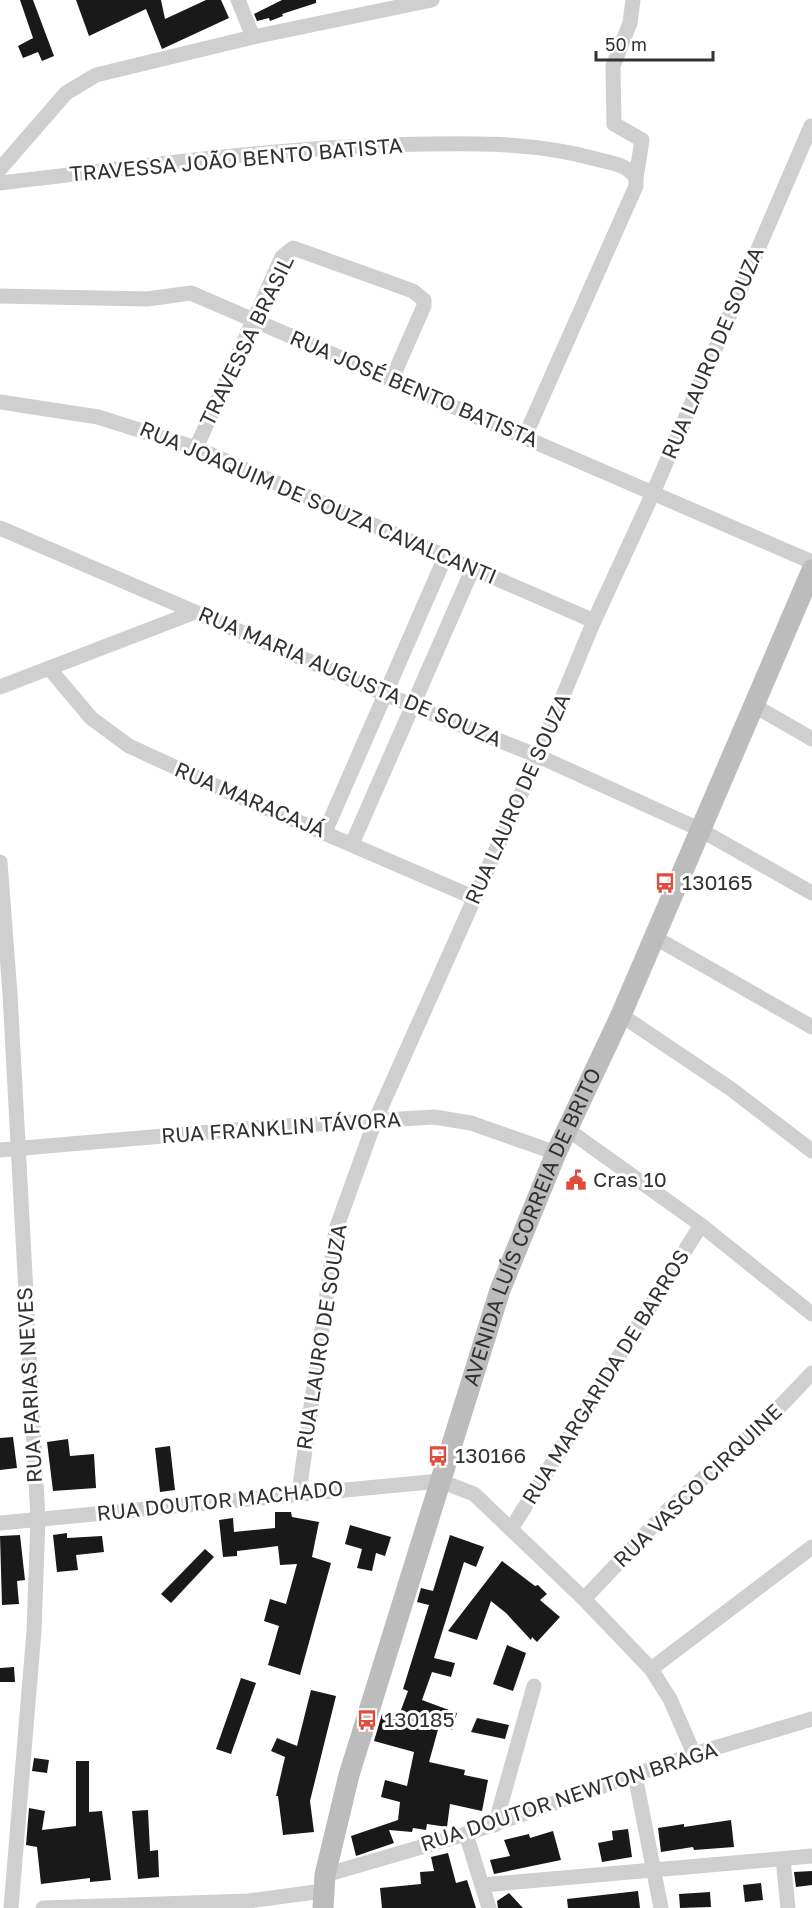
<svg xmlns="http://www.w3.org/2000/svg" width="812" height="1908" font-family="'Golos Text',sans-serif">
<rect width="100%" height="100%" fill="#fff"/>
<!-- building -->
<g fill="#191919">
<path d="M20,0H33L54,56L42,61L38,52L23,58L18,46L33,38Z"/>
<path d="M76,0H161L165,19L206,0H221L229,18L162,49L146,9L89,36Z"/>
<path d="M282,0H316V3L282,14L283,16L270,21L269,18L257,21L254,14Z"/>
<path d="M13,1437L17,1468L0,1470V1438Z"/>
<path d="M68,1439L70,1456L94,1454L96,1488L53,1491L47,1442Z"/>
<path d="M170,1446L175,1490L160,1492L155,1448Z"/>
<path d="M275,1512H291L292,1517L319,1522L312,1557L331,1563L300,1675L268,1665L279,1626L264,1621L270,1599L286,1604L297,1564L280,1565L278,1546L237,1551V1556L223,1557L219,1520L233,1518L234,1532L275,1528Z"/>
<path d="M350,1525L391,1537L385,1556L376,1553L372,1571L357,1568L362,1549L345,1544Z"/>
<path d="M67,1533V1538L102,1536L104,1552L76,1555L78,1570L57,1572L53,1535Z"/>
<path d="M20,1535L25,1580L17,1581L19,1604L2,1605L0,1536Z"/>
<path d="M450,1535L484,1547L476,1567L464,1562L434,1658L455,1663L451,1677L432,1672L422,1700L457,1713L452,1730L439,1726L429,1762L465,1770L464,1775L488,1780L482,1811L450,1804L447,1827L427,1824L426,1830L413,1828L412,1832L389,1830L394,1843L356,1856L351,1836L398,1820L400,1802L381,1797L385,1780L407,1786L414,1752L374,1741L382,1714L398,1718L408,1691L403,1689L429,1605L417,1602L421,1588L433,1591Z"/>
<path d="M205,1549L214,1557L171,1603L161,1594Z"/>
<path d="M502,1561L535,1586L538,1585L547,1594L540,1600L560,1617L537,1642L532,1637L531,1640L506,1613L491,1601L477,1640L448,1631Z"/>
<path d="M507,1645L526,1653L513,1691L493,1684Z"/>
<path d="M14,1667L15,1682H0V1668Z"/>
<path d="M241,1678L256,1683L231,1754L216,1749Z"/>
<path d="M311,1690L336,1696L310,1801L314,1832L283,1835L278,1796H276L285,1757L271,1751L277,1738L297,1746Z"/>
<path d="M477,1718L509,1725L505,1739L471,1732Z"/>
<path d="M34,1758L49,1760L47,1773L32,1771Z"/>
<path d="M76,1761H89V1812L102,1811L111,1880L90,1882V1878L41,1884L37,1847L26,1845L29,1808L45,1811L42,1830L76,1826Z"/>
<path d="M148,1810L150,1851L158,1850L159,1877L138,1879L132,1811Z"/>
<path d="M731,1820L734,1847L694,1850L693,1847L661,1852L658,1828L684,1824V1827Z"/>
<path d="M628,1829L632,1857L602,1862L598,1843L613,1840L612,1831Z"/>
<path d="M553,1831L561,1860L494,1874L490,1860L510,1856L504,1840L529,1834L530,1838Z"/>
<path d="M448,1853L456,1883L467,1880L476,1908H382L380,1888L421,1884L420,1872L434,1871L431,1857Z"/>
<path d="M812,1871V1885L796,1887L794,1872Z"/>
<path d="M761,1883L763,1900L745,1902L743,1885Z"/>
<path d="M638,1891L640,1908H568L567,1899Z"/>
<path d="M710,1892L711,1907L680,1908L679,1894Z"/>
<path d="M509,1893L523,1908H498L497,1901Z"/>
</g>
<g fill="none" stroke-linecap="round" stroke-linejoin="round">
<!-- street -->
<g stroke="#cfcfcf" stroke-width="15">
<path d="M238,0L253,37"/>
<path d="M633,0L630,23L613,66L614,124L642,140L636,178"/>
<path d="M0,169L66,93L96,75L253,37L432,0"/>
<path d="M0,183C128,168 256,150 384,145C456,143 526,140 596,159C611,163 627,164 636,178V186L525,436"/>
<path d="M0,296L147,299L191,293L812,562"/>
<path d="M0,402L98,417L196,448L594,621"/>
<path d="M196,448L282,257L293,248L413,291L424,300V306L391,381"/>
<path d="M0,528L413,706L538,756L699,829L812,893"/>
<path d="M49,668L91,718L129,746L229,792L475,898"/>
<path d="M0,687L195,612"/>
<path d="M753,705L812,739"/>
<path d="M325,832L446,555"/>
<path d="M352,844L473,568"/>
<path d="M0,862L10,994L38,1519L34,1631L11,1908"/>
<path d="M654,937L812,1027"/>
<path d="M621,1015L731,1089L812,1151"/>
<path d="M567,1129L701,1225L812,1314"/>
<path d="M0,1150L267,1127L434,1117L471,1123L556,1153"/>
<path d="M299,1493L336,1229L375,1121L538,756L594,621L653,493L811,126"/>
<path d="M0,1523L440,1481L474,1494L584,1599L651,1669L670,1699L694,1754"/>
<path d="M511,1529L701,1225"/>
<path d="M584,1599L667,1511L769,1418L812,1373"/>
<path d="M651,1669L812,1547"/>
<path d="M635,1775L661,1908"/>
<path d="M495,1825L534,1686"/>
<path d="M466,1834L489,1908"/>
<path d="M783,1859L788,1908"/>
<path d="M325,1875L466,1834L694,1754L812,1719"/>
<path d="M483,1885L812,1856"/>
<path d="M43,1908L248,1901L323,1891"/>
</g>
<!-- secondary -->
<path stroke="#bcbcbc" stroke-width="21" id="s1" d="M323,1908L325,1875L349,1775L500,1290L556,1153L621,1015L812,570"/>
</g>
<!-- icons -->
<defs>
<g id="bus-bare" transform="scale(1.62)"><path d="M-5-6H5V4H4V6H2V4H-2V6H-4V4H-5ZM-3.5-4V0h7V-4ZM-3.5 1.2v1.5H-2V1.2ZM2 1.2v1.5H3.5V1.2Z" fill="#e04c3d" stroke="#fff" stroke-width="2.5" paint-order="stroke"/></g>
<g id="civic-bare" transform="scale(1.62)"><path d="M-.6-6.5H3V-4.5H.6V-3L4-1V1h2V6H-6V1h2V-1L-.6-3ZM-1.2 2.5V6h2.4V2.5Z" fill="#e04c3d" stroke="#fff" stroke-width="2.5" paint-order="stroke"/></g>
</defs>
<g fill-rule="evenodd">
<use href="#bus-bare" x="665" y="883"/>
<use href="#civic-bare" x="576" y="1180"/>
<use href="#bus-bare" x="438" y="1456"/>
<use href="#bus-bare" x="367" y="1720"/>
</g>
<g text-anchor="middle" stroke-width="6" stroke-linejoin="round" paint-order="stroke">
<!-- street labels -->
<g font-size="21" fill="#323232" stroke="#fff">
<text transform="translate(236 160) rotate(-5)" y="7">TRAVESSA JOÃO BENTO BATISTA</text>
<text transform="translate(247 341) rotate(-64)" y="7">TRAVESSA BRASIL</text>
<text transform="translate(713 353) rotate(-67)" y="7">RUA LAURO DE SOUZA</text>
<text transform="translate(414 389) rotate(23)" y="7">RUA JOSÉ BENTO BATISTA</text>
<text transform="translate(318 503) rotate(23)" y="7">RUA JOAQUIM DE SOUZA CAVALCANTI</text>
<text transform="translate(350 677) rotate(23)" y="7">RUA MARIA AUGUSTA DE SOUZA</text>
<text transform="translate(518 799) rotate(-66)" y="7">RUA LAURO DE SOUZA</text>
<text transform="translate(250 800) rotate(23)" y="7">RUA MARACAJÁ</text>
<text transform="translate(281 1128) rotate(-4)" y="7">RUA FRANKLIN TÁVORA</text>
<text dy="7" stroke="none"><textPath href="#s1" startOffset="714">AVENIDA LUÍS CORREIA DE BRITO</textPath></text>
<text transform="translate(322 1337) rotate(-81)" y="7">RUA LAURO DE SOUZA</text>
<text transform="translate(606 1377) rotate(-58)" y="7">RUA MARGARIDA DE BARROS</text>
<text transform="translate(30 1385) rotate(-93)" y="7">RUA FARIAS NEVES</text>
<text transform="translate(698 1486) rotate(-44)" y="7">RUA VASCO CIRQUINE</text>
<text transform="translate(220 1501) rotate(-6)" y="7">RUA DOUTOR MACHADO</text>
<text transform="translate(569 1797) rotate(-18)" y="7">RUA DOUTOR NEWTON BRAGA</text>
</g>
<!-- poi labels -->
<g font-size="21" fill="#323232" stroke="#fff" text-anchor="start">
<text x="682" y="890">130165</text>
<text x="593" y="1187">Cras 10</text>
<text x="455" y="1463">130166</text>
<text x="384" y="1727">130185</text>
</g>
</g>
<!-- scale -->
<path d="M596 51v9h117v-9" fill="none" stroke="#323232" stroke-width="3"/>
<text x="605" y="51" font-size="18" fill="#323232" stroke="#ffffff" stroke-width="4.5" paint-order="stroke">50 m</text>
</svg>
